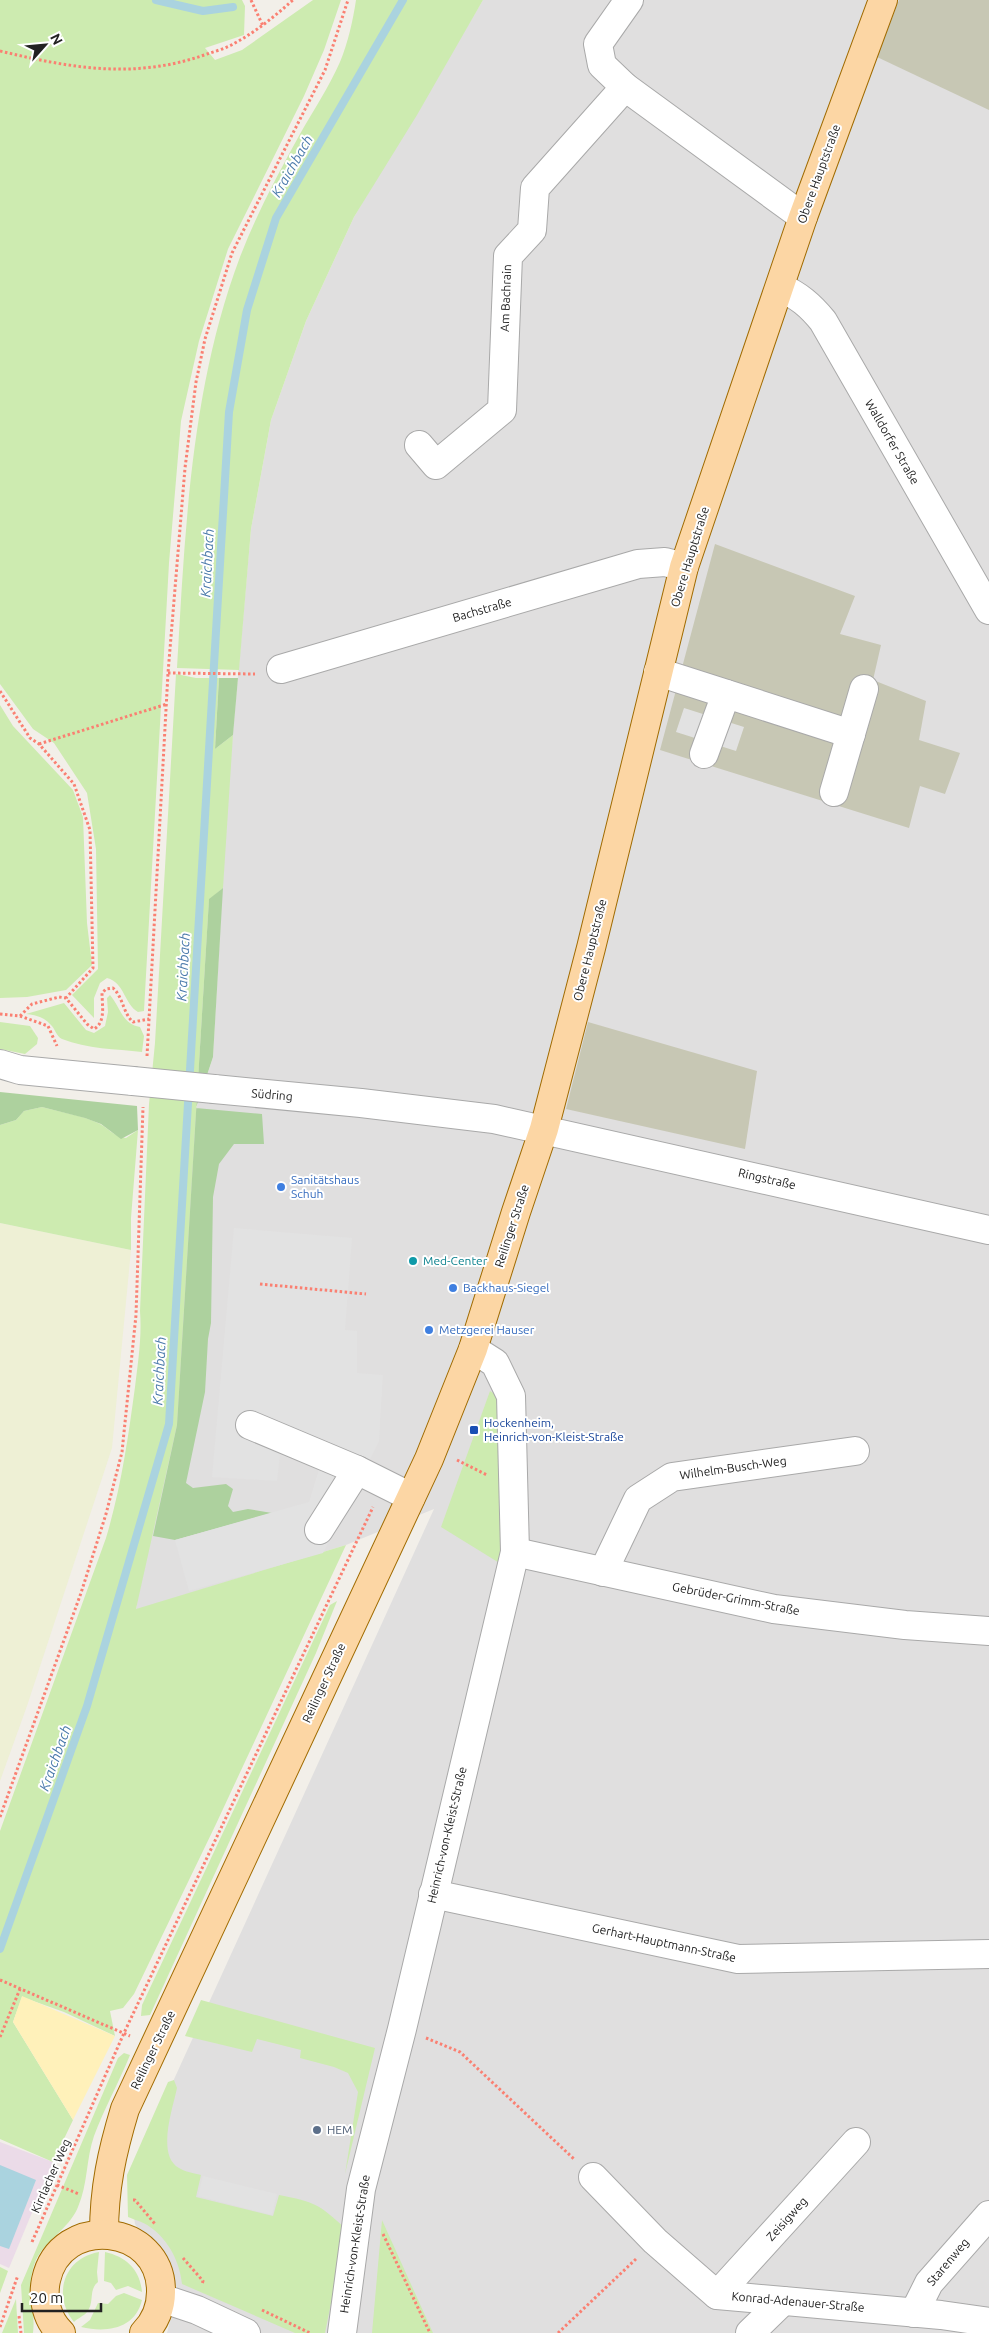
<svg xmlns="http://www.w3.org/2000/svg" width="989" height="2333" font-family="Ubuntu,sans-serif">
<rect width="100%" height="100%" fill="#f2efe9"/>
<!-- residential -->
<path fill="#e0dfdf" d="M483,0H989V2333H167L178,2289L135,2224L129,2178L434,1509L346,1545L136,1610L196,1109L213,1057L228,789L251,529L271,420L306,321L354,217Z"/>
<!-- industrial -->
<path fill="#ebdbe8" d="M0,2142L53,2162L9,2268L0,2264Z"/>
<!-- construction -->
<g fill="#c7c7b4">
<path d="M899,0H989V110L877,57Z"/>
<path d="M715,544L855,596L840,634L881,645L873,680L926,701L919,740L960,753L945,794L920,786L909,828L660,750Z"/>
<path d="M588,1022L757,1071L745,1149L566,1109Z"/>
</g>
<!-- farmland -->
<path fill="#eef0d5" d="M0,1223L131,1250L112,1448L27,1706L0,1781Z"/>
<!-- grass -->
<g fill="#cdebb0">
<path d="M0,0H242L245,6L244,35L205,48L215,60L242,50L313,0H341L324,50L304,96L228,249L199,341L181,421L169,563L144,1011L138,1012C124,1004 125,983 107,978L100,983L94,998V1018L72,995L98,969L96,849L87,793L54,743L33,729L0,684Z"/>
<path d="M356,0H483L417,115L354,217L306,321L271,420L251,529L239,670L177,668C185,530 191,387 240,257C256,215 278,174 300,134C313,111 329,87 340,62C348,43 353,20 356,0Z"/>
<path d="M176,674L196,678H219L215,749L233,735L223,888L209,900L177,1425L136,1609L346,1545L216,1824L134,1994L123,2008L110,2011L115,2036L64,2012L22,1997L13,2022L73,2120L53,2162L0,2139V1831L106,1538C121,1488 128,1439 135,1387C138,1362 142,1337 140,1311L149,1104L155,1043Z"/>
<path d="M0,705L13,726L73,790L83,817L87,923L92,965L66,990L27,997L0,998Z"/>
<path d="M110,995C121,1008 122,1024 140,1027L144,1036L142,1052C116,1049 87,1049 62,1039C56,1036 55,1028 50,1024C44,1017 35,1015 26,1014L64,1003L86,1030L94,1033L105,1026L108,1012L107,998Z"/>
<path d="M0,1022L30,1026L38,1038L37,1044L25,1054L0,1049Z"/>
<path d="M42,1107C60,1112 81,1115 98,1123C110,1129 111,1135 126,1138L138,1130L131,1218V1250L0,1223V1125L16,1120L24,1111Z"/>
<path d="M490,1391L498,1396L503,1411L501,1564L441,1527Z"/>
<path d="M337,1601L316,1653L150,2015L141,2016L142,2005L330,1605Z"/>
<path d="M201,2000L375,2048L345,2174L358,2092L348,2073L334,2067L300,2058L301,2050L257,2039L252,2052L185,2036Z"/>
<path d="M124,2053L130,2055C119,2082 104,2109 94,2136C86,2159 88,2184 78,2207C69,2230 42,2241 34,2265C26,2288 36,2310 33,2333H24L21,2285L118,2058Z"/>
<path d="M174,2080L177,2088C173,2108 156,2155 179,2168C185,2172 194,2173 201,2175L196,2197L273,2216L279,2195C315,2202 319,2204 346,2229L325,2333H295L182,2284C180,2263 169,2240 150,2227C144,2222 135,2220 128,2217L127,2175L168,2082Z"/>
<path d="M382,2220L433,2333H372Z"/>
<path d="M99,2252L97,2272L98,2282C88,2290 95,2302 87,2312C84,2316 78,2318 74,2322C52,2295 64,2258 99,2252Z"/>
<path d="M105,2252C127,2257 140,2270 142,2292L128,2286L116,2290L111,2283L104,2281Z"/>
<path d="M0,2267L8,2271L0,2293Z"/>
<path d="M124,2293L142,2300C135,2329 107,2333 81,2327L90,2320L98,2303L108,2304L116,2296Z"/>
<path d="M16,2299L18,2333H2Z"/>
</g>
<!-- forest -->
<g fill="#add19e">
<path d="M219,678H238L233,735L215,749Z"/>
<path d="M223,888L213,1057L196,1108L262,1114L264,1144H234L219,1164L213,1197L211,1323L208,1339L205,1392L186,1483L193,1488L226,1484L233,1489L228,1506L233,1512L248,1509L272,1513L175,1540L153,1536L177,1425L209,899Z"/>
<path d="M0,1092L137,1106L138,1130L121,1139L101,1124L85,1118L42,1107L24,1111L16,1120L0,1125Z"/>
</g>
<!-- sand -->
<path fill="#fff1ba" d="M22,1996L115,2036L73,2120L13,2022Z"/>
<!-- parking -->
<g fill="#e2e2e2">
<path d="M684,708L744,727L736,751L676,732Z"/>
<path d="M234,1228L352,1238L345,1330L357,1331V1373L383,1375L379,1441L323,1553L189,1591L175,1540L309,1502L319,1469L280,1455L277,1481L212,1477Z"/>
<path d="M203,2176L277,2194L272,2215L198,2196Z"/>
</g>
<!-- water -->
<path fill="#aad3df" d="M0,2165L36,2180L9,2249L0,2246Z"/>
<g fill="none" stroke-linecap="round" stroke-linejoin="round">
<!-- stream -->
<g stroke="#aad3df" stroke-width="8">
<path d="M156,0L203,11L233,7"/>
<path d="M0,1949L87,1706L169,1424L229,412L247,310L276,218L403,0"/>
</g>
<!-- minor casing -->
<g stroke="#a9a9a9" stroke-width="30">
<g id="minor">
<path d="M625,87L803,217"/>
<path d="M780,287C799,296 810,305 823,321L989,610"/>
<path d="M419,445L436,465L502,410L508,256L532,230L535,188L625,87L602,65L598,44L629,0"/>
<path d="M281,669L638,564L665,562L684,567"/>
<path d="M658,672L851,734"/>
<path d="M704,754L726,694"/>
<path d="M834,792L864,689"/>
<path d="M0,1064L20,1070L133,1081"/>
<path d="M214,1089L361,1103L494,1119L989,1230"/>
<path d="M250,1425L357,1470L411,1497"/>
<path d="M319,1530L357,1470"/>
<path d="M515,1552L774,1609L905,1625L989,1631"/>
<path d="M603,1572L638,1499L672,1477L855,1451"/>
<path d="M433,1894L738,1959L989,1954"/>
<path d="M593,2177L655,2241L717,2295L941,2315L989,2322"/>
<path d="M717,2295L856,2142"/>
<path d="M161,2298L197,2310L246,2333"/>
<path d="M914,2313L929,2283L989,2215"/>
<path d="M342,2333L361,2189L402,2029L515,1552L511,1396L495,1363L473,1349"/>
<path d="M750,2333L783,2301"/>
</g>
</g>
<!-- major casing -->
<g stroke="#a06b00" stroke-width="30">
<g id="major">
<path d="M104,2234C104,2188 112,2152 125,2109L429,1459L473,1349L516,1212L544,1129L591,948L684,567L803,217L883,0"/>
<path d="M61,2333C47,2320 42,2299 46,2280C60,2213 162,2223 161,2292C161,2307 155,2322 144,2333"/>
</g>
</g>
<!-- path -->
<g stroke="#fa8072" stroke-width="3" stroke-dasharray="2.5 2.5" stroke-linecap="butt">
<path d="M251,0L263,26"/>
<path d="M0,51C71,68 135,80 207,54C216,51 227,48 235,43C257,31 275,16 293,0"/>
<path d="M168,673L255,674"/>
<path d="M0,691L30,738L39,744L74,784L90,830L93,968L66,998"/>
<path d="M39,744L167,704"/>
<path d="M0,1014L20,1016L48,1026L57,1046"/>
<path d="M20,1016L32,1004L59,997L66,998L87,1024L94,1029C106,1022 102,1005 102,993L106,989L113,988C123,997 123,1013 133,1022L149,1019"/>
<path d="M147,1056L168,673L185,468L196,382L205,339L232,253L325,70L348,0"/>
<path d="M260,1284L366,1294"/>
<path d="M457,1460L487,1475"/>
<path d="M0,1817L81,1593L106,1514L122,1452L136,1315L143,1107"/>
<path d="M0,1980L130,2036"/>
<path d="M0,2037L20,1989"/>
<path d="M426,2038L460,2052L574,2159"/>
<path d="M57,2185L79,2194"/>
<path d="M133,2200H135L155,2224"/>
<path d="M383,2234L430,2333"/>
<path d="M32,2242L124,2033L373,1507"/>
<path d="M183,2258L203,2281L202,2284"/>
<path d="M262,2310L310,2333"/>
<path d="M19,2316L21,2333"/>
<path d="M0,2327L18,2275"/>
<path d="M558,2333L636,2259"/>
</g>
<!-- minor -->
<use href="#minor" stroke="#fff" stroke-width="28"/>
<!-- major -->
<use href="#major" stroke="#fcd6a4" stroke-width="28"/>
<!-- minor-bridge casing -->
<g stroke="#a9a9a9" stroke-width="30" stroke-linecap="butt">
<path id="minor-bridge" d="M133,1081L214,1089"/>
</g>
<!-- minor-bridge -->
<use href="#minor-bridge" stroke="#fff" stroke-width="28"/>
</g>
<!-- markers -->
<g fill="#3f7fe0" stroke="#fff" stroke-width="2">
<circle cx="281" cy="1187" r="5"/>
<circle cx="453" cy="1288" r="5"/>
<circle cx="429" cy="1330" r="5"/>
</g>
<circle fill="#0f9aa8" stroke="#fff" stroke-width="2" cx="413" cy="1261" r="5"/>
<rect fill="#1a4fb4" stroke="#fff" stroke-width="2" x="469" y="1425" width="10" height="10" rx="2.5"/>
<circle fill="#5c6f8a" stroke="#fff" stroke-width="2" cx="317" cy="2130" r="5"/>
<g text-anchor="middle" stroke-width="4" stroke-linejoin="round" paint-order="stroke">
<!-- street labels -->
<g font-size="12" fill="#222" stroke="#fff">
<text transform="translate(819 174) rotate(-70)" y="4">Obere Hauptstraße</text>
<text transform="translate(506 298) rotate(-88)" y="4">Am Bachrain</text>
<text transform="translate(892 442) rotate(60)" y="4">Walldorfer Straße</text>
<text transform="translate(690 557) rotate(-73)" y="4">Obere Hauptstraße</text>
<text transform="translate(482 610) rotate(-16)" y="4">Bachstraße</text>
<text transform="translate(590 950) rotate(-76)" y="4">Obere Hauptstraße</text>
<text transform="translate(272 1095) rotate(5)" y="4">Südring</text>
<text transform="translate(767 1179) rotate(13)" y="4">Ringstraße</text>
<text transform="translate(512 1226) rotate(-72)" y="4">Reilinger Straße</text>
<text transform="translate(733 1468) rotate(-8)" y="4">Wilhelm-Busch-Weg</text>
<text transform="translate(736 1599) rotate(11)" y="4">Gebrüder-Grimm-Straße</text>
<text transform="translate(324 1683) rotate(-65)" y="4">Reilinger Straße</text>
<text transform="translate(447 1835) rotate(-77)" y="4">Heinrich-von-Kleist-Straße</text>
<text transform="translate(664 1943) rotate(12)" y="4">Gerhart-Hauptmann-Straße</text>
<text transform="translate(153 2050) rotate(-64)" y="4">Reilinger Straße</text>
<text transform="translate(51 2176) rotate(-66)" y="4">Kirrlacher Weg</text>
<text transform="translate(787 2219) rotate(-48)" y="4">Zeisigweg</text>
<text transform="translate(355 2244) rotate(-81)" y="4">Heinrich-von-Kleist-Straße</text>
<text transform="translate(948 2262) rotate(-50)" y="4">Starenweg</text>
<text transform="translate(798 2302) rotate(5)" y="4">Konrad-Adenauer-Straße</text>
</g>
<!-- shop labels -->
<g font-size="12" fill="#366cbe" stroke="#fff" text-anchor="start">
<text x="291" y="1184">Sanitätshaus<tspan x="291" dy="14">Schuh</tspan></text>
<text x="463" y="1292">Backhaus-Siegel</text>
<text x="439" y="1334">Metzgerei Hauser</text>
</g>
<!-- culture labels -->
<g font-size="12" fill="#0d838f" stroke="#fff" text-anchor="start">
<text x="423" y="1265">Med-Center</text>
</g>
<!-- transit labels -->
<g font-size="12" fill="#164399" stroke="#fff" text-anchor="start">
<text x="484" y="1427">Hockenheim,<tspan x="484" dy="14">Heinrich-von-Kleist-Straße</tspan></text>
</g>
<!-- service labels -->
<g font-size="12" fill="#4e5e75" stroke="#fff" text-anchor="start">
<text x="327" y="2134">HEM</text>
</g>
<!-- water labels -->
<g font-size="14" font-style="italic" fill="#4a7aab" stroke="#fff">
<text transform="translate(292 166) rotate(-60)" y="5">Kraichbach</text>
<text transform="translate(207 563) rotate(-87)" y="5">Kraichbach</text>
<text transform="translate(183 967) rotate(-87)" y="5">Kraichbach</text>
<text transform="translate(159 1371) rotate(-87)" y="5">Kraichbach</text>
<text transform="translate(55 1758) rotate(-70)" y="5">Kraichbach</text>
</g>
</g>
<!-- north arrow -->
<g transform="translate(45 45) rotate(63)" stroke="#ffffff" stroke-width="4" paint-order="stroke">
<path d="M0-4L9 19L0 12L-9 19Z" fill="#222222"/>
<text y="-8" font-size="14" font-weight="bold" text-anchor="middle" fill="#222222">N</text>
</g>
<!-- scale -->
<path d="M22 2303v8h79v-8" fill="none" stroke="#222222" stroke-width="2.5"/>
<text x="30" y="2303" font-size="15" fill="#222222" stroke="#ffffff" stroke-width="4" paint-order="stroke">20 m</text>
</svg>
